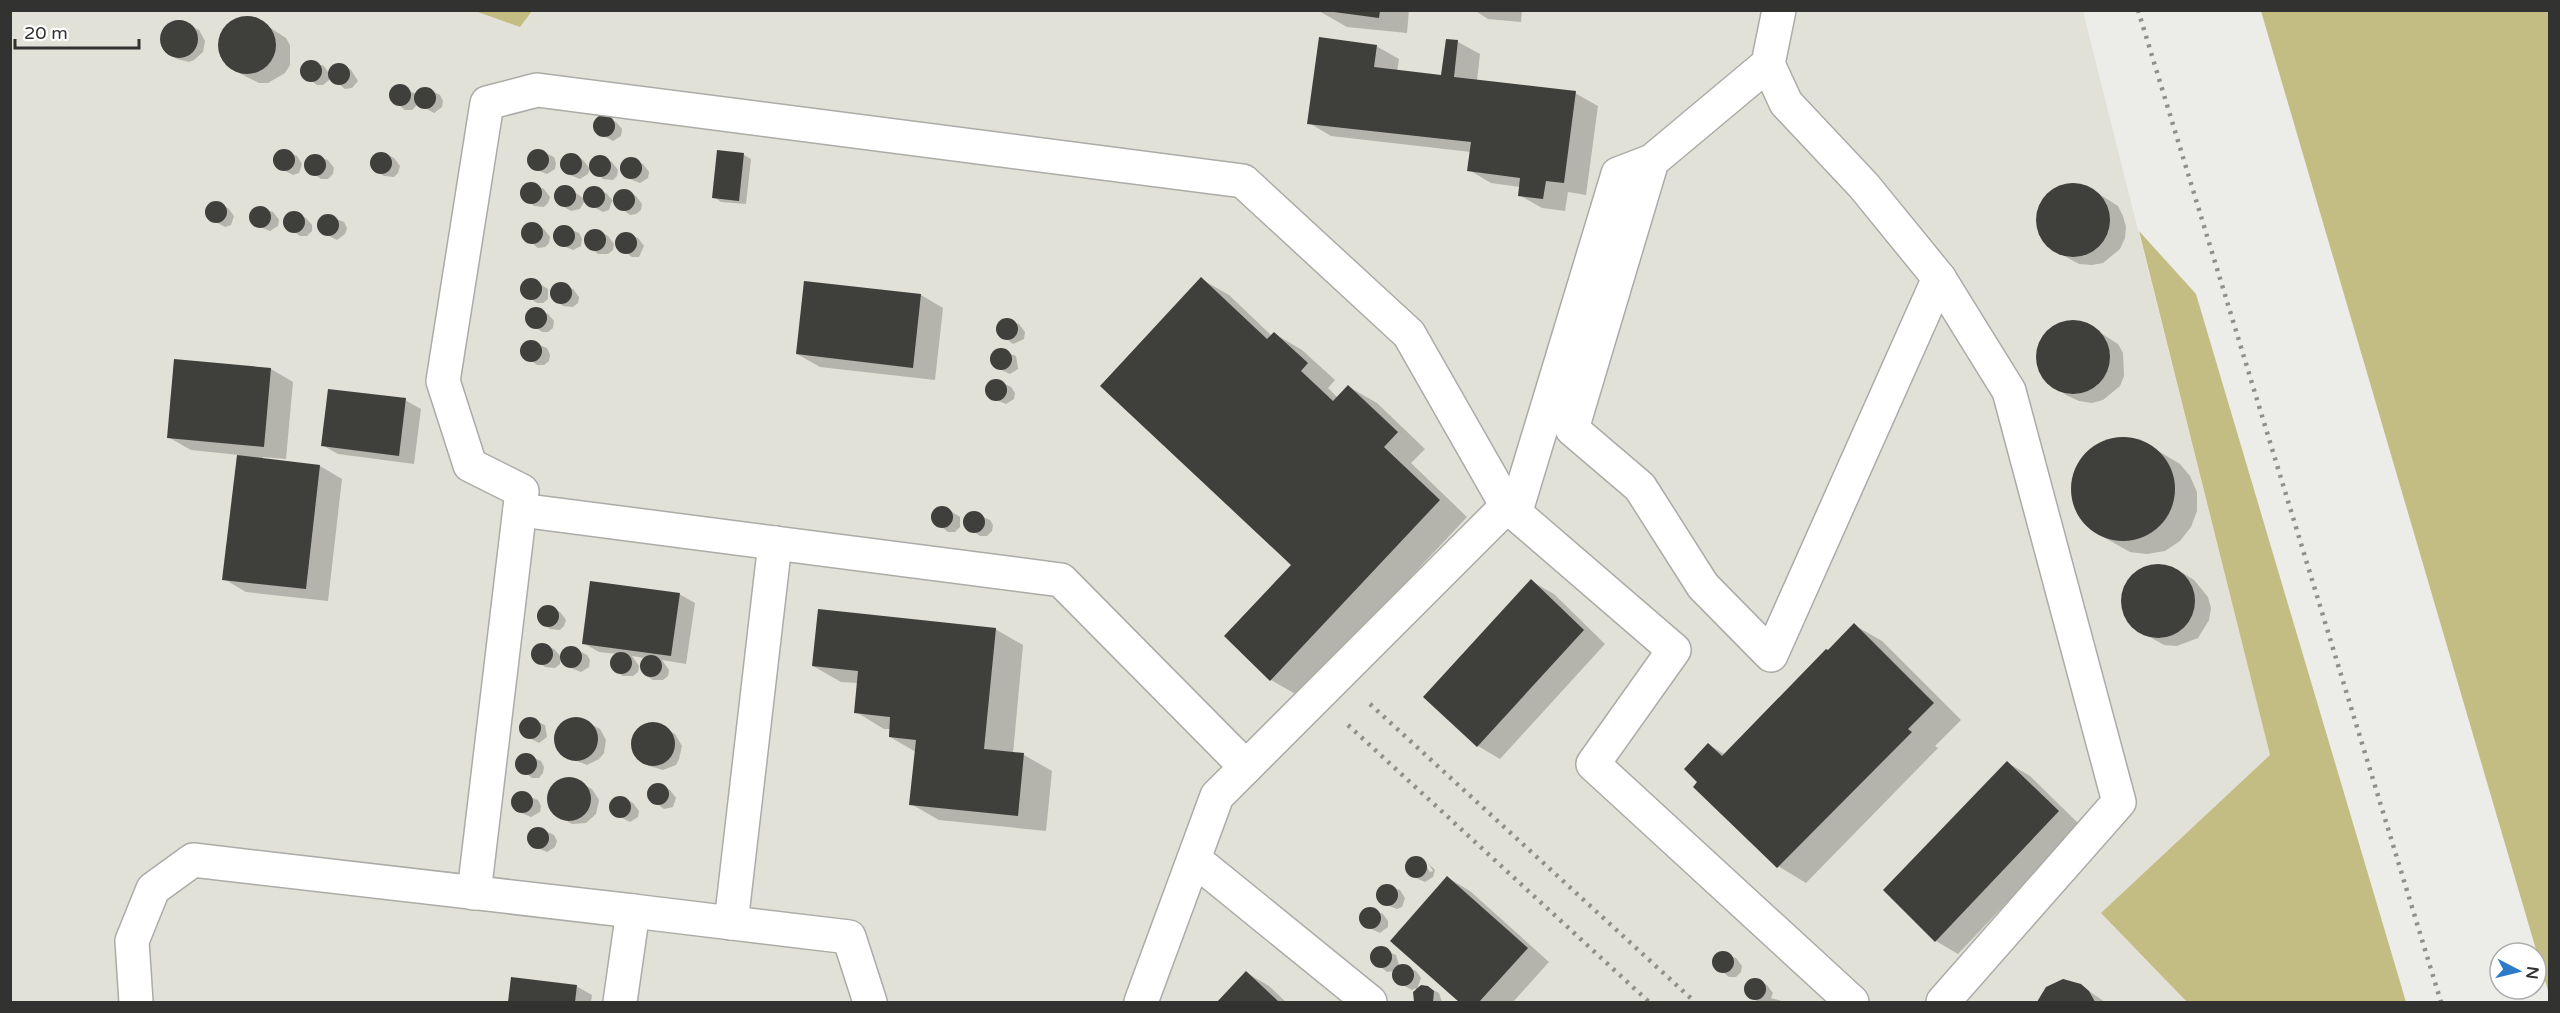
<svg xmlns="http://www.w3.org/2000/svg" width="2560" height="1013" font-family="'Varela Round',sans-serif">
<rect width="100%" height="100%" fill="#ecece8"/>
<!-- built -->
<path fill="#e2e1d7" d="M475,10L519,27L532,10L2083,11L2270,755L2102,913L2187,1002H11L10,11Z"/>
<!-- green -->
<g fill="#c3bd83">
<path d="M475,11L532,10V11L520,27Z"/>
<path d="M2261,11H2549V994Z"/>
<path d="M2139,231L2196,294L2406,1002H2187L2101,913L2270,755Z"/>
</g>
<!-- shadow -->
<g fill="#0003">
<path d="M1409,10L1407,33L1347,27L1319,11Z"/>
<path d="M1474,10H1522L1521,22L1488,19Z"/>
<path d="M255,18L286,38L290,45V65L285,73L268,83H259L233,70L226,64L219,46L224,30L238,19Z"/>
<path d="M180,20L199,30L205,41L203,52L194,60L189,62L177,59L169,54L161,45L164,28L168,24Z"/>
<path d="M1458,42L1480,54L1477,81L1575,93L1598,106L1586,195L1568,192L1565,211L1542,208L1519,195L1520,187L1491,183L1469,170L1471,152L1331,136L1309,123L1376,46L1399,59L1397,72L1443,77Z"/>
<path d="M309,61L324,66L330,75L332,68L337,64L344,65L351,70L358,81L352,88L345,89L329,76V80L323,85H317L302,74L304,64Z"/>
<path d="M397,86L416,94L422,88L432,91L440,95L443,101L442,107L434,113L418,104L412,110H405L390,98L392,89Z"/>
<path d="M602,116L616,122L622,129L621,136L613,141L596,132L594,126L596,120Z"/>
<path d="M539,150L554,157L556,163L555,169L547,174L532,168L528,160L533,151Z"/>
<path d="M282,151L297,156L302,164L299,173L293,175L276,166L274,160L277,154Z"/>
<path d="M379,153L386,154L394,158L400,166L398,173L394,177L384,176L376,171L371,163L374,156Z"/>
<path d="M313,155L328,160L334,168L333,174L328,179H321L306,168L308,158Z"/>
<path d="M568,155H575L583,160L590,169L588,174L580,179L565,173L561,164L563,158Z"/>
<path d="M744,155L751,159L746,204L721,202L714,197Z"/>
<path d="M598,157L612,162L618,170L617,176L613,180L603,179L591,169L592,160Z"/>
<path d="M628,159L643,164L649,172L648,178L640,183L625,177L621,169L623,162Z"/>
<path d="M529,183L544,189L550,197L548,203L544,207L534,206L522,197L524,187Z"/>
<path d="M2072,183L2083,185L2099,194L2118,206L2123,216L2126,227L2125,238L2120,249L2103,263L2092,265L2079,264L2068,258L2052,249L2043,239L2038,228V215L2041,203L2049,193L2059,186Z"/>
<path d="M592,187L606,193L614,202L612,201L609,210L603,212L586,203L585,200L580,209L571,211L557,203L556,193L559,188H569L583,198L586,191Z"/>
<path d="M621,190L636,196L642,204L641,210L636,214L630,215L614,203L616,194Z"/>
<path d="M213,202L228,208L234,216L231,225L225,227L208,218L206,212L208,206Z"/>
<path d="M258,207L273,212L279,220L278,226L270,231L255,225L250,217L253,210Z"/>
<path d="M292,212L306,218L312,225V231L307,236H300L285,225L286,215Z"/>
<path d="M326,215L344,222L347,228L345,234L337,240L323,233L319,228L321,218Z"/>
<path d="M529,224H536L544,229L550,237L549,243L545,247L538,248L523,236L524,227Z"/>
<path d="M562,226L579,233L582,239L581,246L573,250L559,244L554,236L556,229Z"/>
<path d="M593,231H600L608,236L614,244L613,250L608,254H598L586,244L588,234Z"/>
<path d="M624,233L638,238L644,246L639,257H632L617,246V239Z"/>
<path d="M532,279L548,289V299L543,303H537L521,292V286L526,280Z"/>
<path d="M1201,279L1229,295L1272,336L1275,334L1302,350L1335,380L1328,388L1338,398L1349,387L1377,403L1425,449L1411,463L1467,517L1299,696L1271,680L1226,636L1293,565Z"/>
<path d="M558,283L573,289L579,297L578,303L573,307L563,306L551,296L553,287Z"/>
<path d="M805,283L921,295L943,308L935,380L820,367L797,354Z"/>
<path d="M534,308L548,314L554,321L553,328L548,332H542L527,321L529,312Z"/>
<path d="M1005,319L1019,324L1025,332L1024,339L1013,344L998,332V325Z"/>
<path d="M2071,321L2083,322L2099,332L2118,344L2123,353L2124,376L2120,386L2103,400L2092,403L2079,401L2068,396L2051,386L2043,377L2038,365L2037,353L2041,341L2048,331L2059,324Z"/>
<path d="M529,341L547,348L550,355L549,361L544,365H537L522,354L524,345Z"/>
<path d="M999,350L1016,356L1018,369L1010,374L995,367L991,359L993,353Z"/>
<path d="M271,369L293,382L286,459L263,457V460L320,466L342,479L328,601L246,592L224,579L239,455L191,450L168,437Z"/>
<path d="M997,380L1011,387L1015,393L1014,399L1006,404L991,398L986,390L989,383Z"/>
<path d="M405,400L421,409L414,464L338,454L322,445Z"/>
<path d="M2127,438L2143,442L2180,464L2190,476L2197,492V511L2191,527L2180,541L2165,551L2147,554L2130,552L2114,543L2091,530L2079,516L2073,501L2072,485L2076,469L2084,456L2096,445L2111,439Z"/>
<path d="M940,508H946L960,517V527L955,532H948L933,520L935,511Z"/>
<path d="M972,512L990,520L993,525L992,531L987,536H980L965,525L967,516Z"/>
<path d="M2156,565L2178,570L2194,580L2208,597L2211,608L2209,620L2198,638L2177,646L2164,645L2136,629L2128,621L2123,609L2122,596L2126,585L2134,575L2144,568Z"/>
<path d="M1531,581L1554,594L1605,644L1500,759L1478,746Z"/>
<path d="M679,594L695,603L686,664L662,660L669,670L668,676L663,680H653L645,675L641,666L644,658L632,656L639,666L638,672L633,676H623L615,671L611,663L617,654L599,652L583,643Z"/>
<path d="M545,606L560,612L566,620L564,626L560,630L550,629L538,620L540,610Z"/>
<path d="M1854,625L1882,641L1961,720L1935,746L1938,748L1806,883L1778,866L1699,782L1709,745L1726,755Z"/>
<path d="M995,629L1023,645L1013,754L1024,755L1052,771L1046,831L939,820L911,804L916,752L890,737L891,729H884L856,712L859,683L841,682L813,666Z"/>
<path d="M540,644L554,649L561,657L560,664L555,668L545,667L533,657L535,647Z"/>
<path d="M572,647L587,655L590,660L589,667L581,672L566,666L561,657L564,651Z"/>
<path d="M528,718L545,725L547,737L539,743L525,736L520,727L522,722Z"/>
<path d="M579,718L600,729L606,740L604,753L599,759L587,765L564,756L560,752L556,738L560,725L565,721Z"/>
<path d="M648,724H655L675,734L682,746L679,759L676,765L663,770L649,766L641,762L633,750V736L637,731Z"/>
<path d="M524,754L541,761L544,767L543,773L539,778H532L517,766L518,757Z"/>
<path d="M2008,763L2030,776L2080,825L1958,954L1936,941Z"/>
<path d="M571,778L592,789L599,800L596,814L586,823L572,824L552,812L548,798L553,785Z"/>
<path d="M655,784L670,790L676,798L673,807L664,809L648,797L650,788Z"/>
<path d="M520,793L538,800L541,806L540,812L531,817L517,811L512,802Z"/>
<path d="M618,798H625L633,803L639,811L638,817L630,822L613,813L610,807L613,801Z"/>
<path d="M539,828L554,835L557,841L555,847L547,852L533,846L528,838L533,829Z"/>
<path d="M1417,857L1423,860L1430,872L1433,871L1428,863L1435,870L1433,877L1425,882L1411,876L1406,867L1411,859Z"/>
<path d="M1448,878L1470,891L1549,962L1513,1002H1461L1392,941Z"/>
<path d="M1385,885L1400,890L1405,898L1402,907L1397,909L1382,903L1377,894L1379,888Z"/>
<path d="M1368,908L1383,914L1388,921V927L1380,933L1365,926L1360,917L1362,912Z"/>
<path d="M1379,948L1396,955L1399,965L1416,971L1421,978L1417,989H1431L1439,993L1442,1002H1417L1414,999L1416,988L1412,990L1395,981L1393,975L1394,971L1387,972L1372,960L1374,951Z"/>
<path d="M1721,953L1736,958L1742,966L1741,972L1736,977H1729L1714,965L1716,956Z"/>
<path d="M1247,973L1269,986L1286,1002H1219Z"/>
<path d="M512,979L576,986L592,995L591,1002H509Z"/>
<path d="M1752,979L1767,985L1773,993L1771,998L1785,1002H1759L1749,997L1745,989L1747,983Z"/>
<path d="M2080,985L2105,1002H2039L2041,995L2047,988Z"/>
</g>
<!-- building -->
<g fill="#3f3f3c">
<path d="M1319,10H1380L1379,18Z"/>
<circle cx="247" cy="45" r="29"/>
<circle cx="179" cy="39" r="19"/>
<path d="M1319,37L1377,45L1374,67L1441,75L1446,39L1458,40L1454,77L1576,91L1564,183L1546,181L1543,199L1518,196L1520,178L1467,171L1471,142L1307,124Z"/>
<circle cx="311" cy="71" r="11"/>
<circle cx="339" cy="74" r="11"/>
<circle cx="400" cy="95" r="11"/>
<circle cx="425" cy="98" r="11"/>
<circle cx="604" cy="126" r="11"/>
<circle cx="538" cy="160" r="11"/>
<circle cx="284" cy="160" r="11"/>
<path d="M717,150L744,153L739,201L712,198Z"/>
<circle cx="381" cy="163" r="11"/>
<circle cx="571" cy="164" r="11"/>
<circle cx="315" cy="165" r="11"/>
<circle cx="600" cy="166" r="11"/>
<circle cx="631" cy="168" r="11"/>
<circle cx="531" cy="193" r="11"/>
<circle cx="2073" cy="220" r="37"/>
<circle cx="565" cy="196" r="11"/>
<circle cx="594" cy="197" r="11"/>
<circle cx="624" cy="200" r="11"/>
<circle cx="216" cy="212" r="11"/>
<circle cx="260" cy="217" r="11"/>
<circle cx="294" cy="222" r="11"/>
<circle cx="328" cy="225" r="11"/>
<circle cx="532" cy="233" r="11"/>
<circle cx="564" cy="236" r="11"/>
<circle cx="595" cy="240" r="11"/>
<circle cx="626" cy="243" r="11"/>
<path d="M1201,277L1267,339L1274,332L1308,363L1301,371L1333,401L1348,385L1398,432L1384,447L1440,500L1270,681L1224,636L1291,565L1100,386Z"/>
<circle cx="531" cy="289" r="11"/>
<path d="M804,281L921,294L913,368L796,354Z"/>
<circle cx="561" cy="293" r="11"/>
<circle cx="536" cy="318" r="11"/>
<circle cx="1007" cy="329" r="11"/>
<circle cx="2073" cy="357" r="37"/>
<circle cx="531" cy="351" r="11"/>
<circle cx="1001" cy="359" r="11"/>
<path d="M174,359L271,368L264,447L167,438Z"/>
<circle cx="996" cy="390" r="11"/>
<path d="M328,389L406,398L399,456L321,446Z"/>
<circle cx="2123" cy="489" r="52"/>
<path d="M237,455L320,465L306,589L222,580Z"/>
<circle cx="942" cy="517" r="11"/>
<circle cx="974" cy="522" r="11"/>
<circle cx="2158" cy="601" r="37"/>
<path d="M1531,579L1584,630L1477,747L1423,697Z"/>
<path d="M590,581L680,593L671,656L582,644Z"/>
<circle cx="548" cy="616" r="11"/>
<path d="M818,609L996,628L984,749L1024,753L1018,816L909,805L916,740L889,737L890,717L854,713L858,671L812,666Z"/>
<path d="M1854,623L1934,703L1908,729L1912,732L1777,868L1693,787L1697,782L1684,769L1708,743L1722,756L1826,649L1828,650Z"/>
<circle cx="542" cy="654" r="11"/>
<circle cx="571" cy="657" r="11"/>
<circle cx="621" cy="663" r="11"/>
<circle cx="651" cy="666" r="11"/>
<circle cx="530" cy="728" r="11"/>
<circle cx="576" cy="739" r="22"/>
<circle cx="653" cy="744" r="22"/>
<circle cx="526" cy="764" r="11"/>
<path d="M2007,761L2059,811L1935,942L1883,890Z"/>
<circle cx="569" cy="799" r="22"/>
<circle cx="658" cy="794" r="11"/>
<circle cx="522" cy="802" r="11"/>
<circle cx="620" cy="807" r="11"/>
<circle cx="538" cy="838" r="11"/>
<circle cx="1416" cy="867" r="11"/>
<path d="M1447,876L1528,948L1479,1002H1459L1390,941Z"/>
<circle cx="1387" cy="895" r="11"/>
<circle cx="1370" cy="918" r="11"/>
<circle cx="1381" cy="957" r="11"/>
<circle cx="1723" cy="962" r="11"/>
<circle cx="1403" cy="975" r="11"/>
<path d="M1246,971L1279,1002H1217Z"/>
<path d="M511,977L577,985L575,1002H508Z"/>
<circle cx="1755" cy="989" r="11"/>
<path d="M2063,979L2081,984L2089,991L2095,1002H2037L2046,987Z"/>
<path d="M1421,985L1428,986L1434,991L1433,1002H1414L1413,992Z"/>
</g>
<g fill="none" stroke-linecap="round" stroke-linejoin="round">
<!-- minor casing -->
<g stroke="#ababa7" stroke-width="36">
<g id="minor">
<path d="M1768,64L1652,161L1572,429L1640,487L1703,586L1771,655L1939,278L1864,186L1786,103L1768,64L1779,10"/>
<path d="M1939,278L2009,391L2119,802L1943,1002"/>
<path d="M520,510L1061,580L1246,767"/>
<path d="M1515,514L1618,174L1652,161"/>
<path d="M1194,859L1370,1002"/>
<path d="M474,893L522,491L470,465L443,381L487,103L537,90L1243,181L1409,334L1507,506"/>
<path d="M731,923L775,543"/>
<path d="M136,1002L132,941L153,889L193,860L633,911"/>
<path d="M620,1002L633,911L849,937L870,1002"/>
<path d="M1141,1002L1217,796L1507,506L1674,650L1593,764L1852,1002"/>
</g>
</g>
<!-- minor -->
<use href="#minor" stroke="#fff" stroke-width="33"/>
<!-- rail -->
<g stroke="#8f8f8c" stroke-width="4.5" stroke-dasharray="3 6" stroke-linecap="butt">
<path d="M2138,10L2441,1002"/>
<path d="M1370,704L1695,1002"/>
<path d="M1348,725L1649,1002"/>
</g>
</g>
<!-- border -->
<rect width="2560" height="1013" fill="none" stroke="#323231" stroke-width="24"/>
<!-- north arrow -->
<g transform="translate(2518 971) rotate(97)"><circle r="28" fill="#ffffff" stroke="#adadad" stroke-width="1.5"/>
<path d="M0-4.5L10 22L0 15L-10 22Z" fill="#2e7aca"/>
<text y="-9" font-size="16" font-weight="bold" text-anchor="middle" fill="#323231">N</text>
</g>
<!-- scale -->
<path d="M15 39v9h124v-9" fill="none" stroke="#323231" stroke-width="3"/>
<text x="24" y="39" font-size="18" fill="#323231" stroke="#ffffff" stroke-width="4.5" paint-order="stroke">20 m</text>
</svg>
